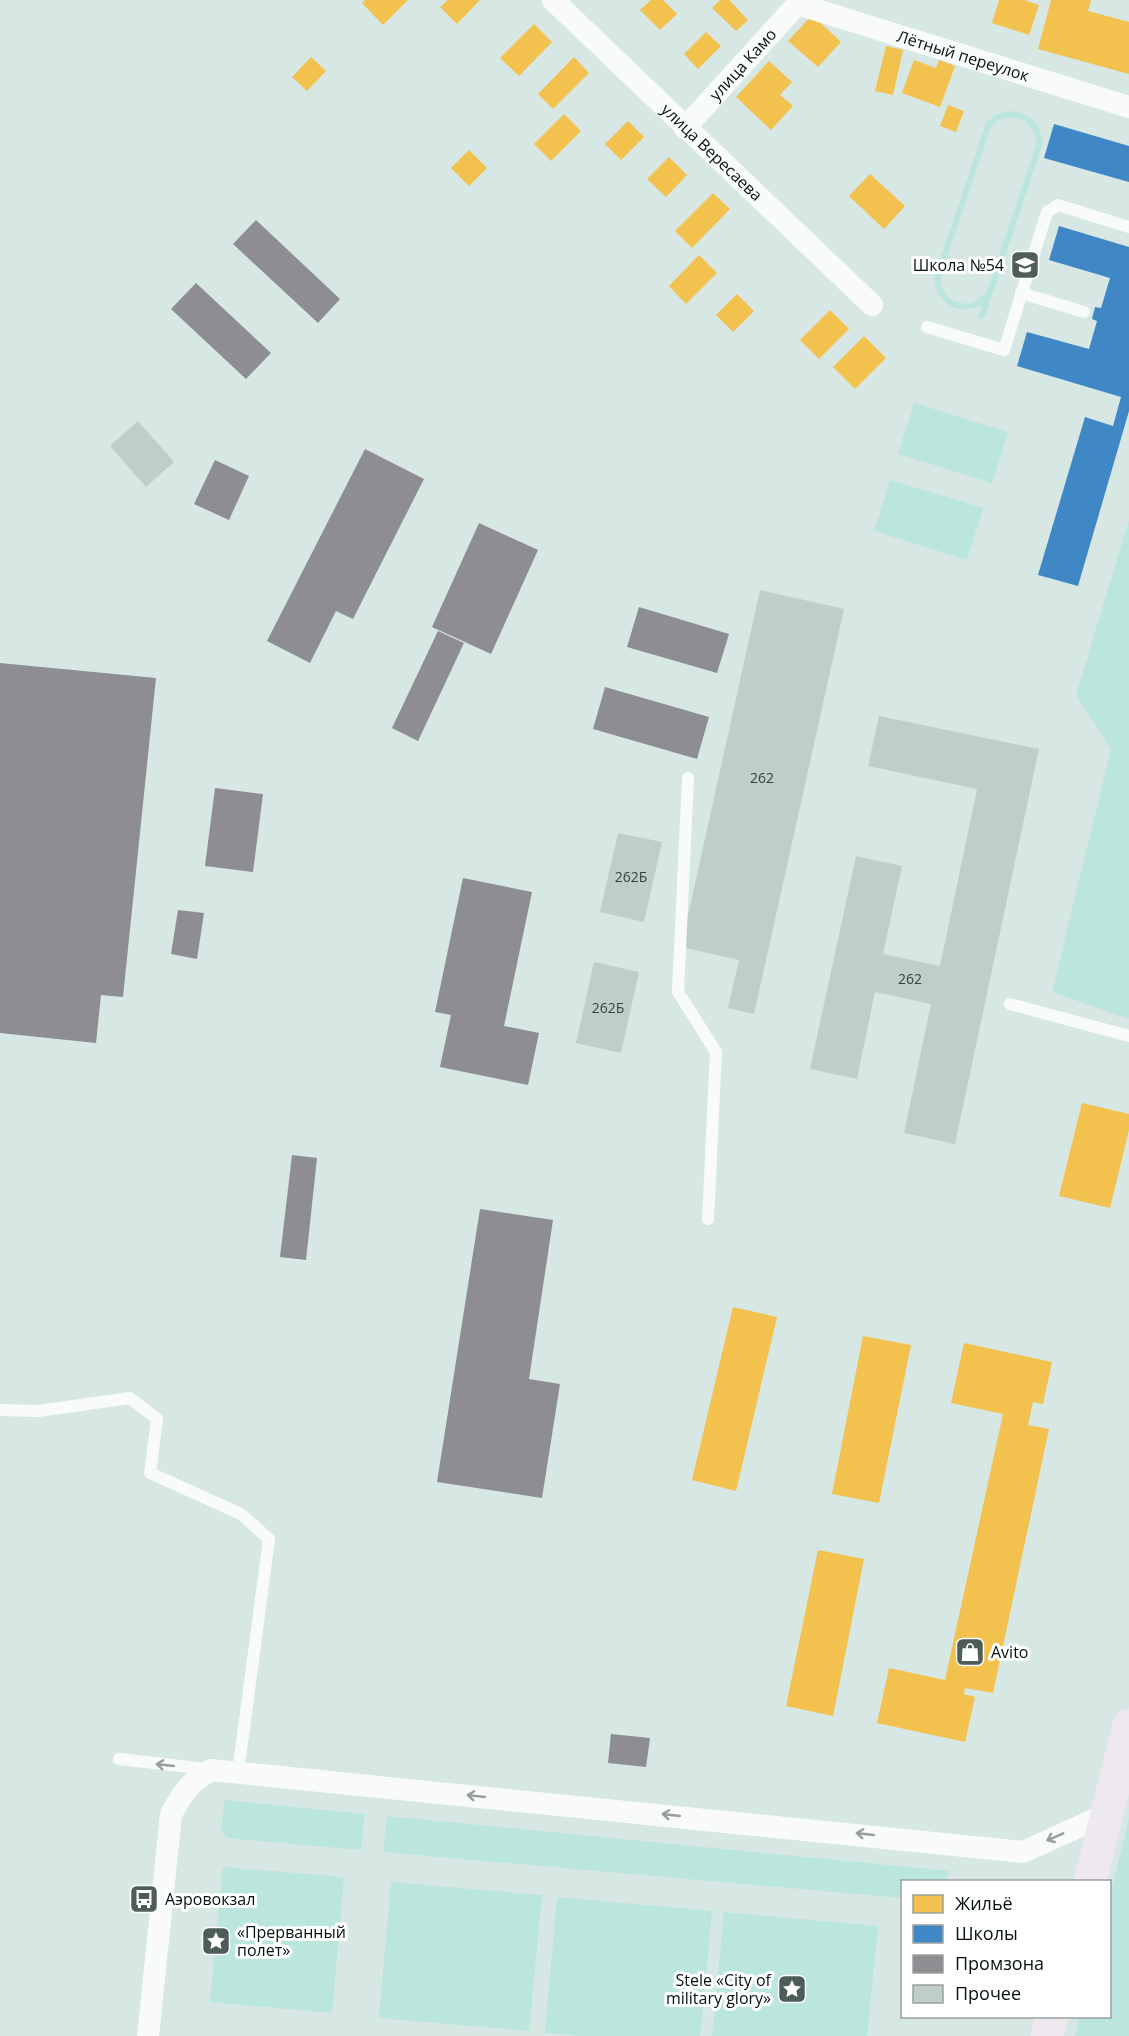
<svg xmlns="http://www.w3.org/2000/svg" width="1129" height="2036" font-family="'Open Sans',sans-serif">
<rect width="100%" height="100%" fill="#d6e7e4"/>
<!-- green -->
<g fill="#bbe6de" fill-rule="evenodd">
<path d="M1007,111C1028,112 1039,121 1043,142L984,319L978,317L982,305C958,316 936,304 934,277L986,123L995,115ZM1008,117L1025,120L1035,133L1037,142L986,293L972,303C953,306 942,296 940,278L991,127L998,120Z"/>
<path d="M914,403L1008,432L992,483L898,454Z"/>
<path d="M890,480L983,508L967,560L874,531Z"/>
<path d="M1129,520V1019L1052,992L1111,749L1076,695Z"/>
<path d="M225,1800L365,1814L361,1850L227,1838L221,1830Z"/>
<path d="M387,1816L949,1871L947,1881L902,1882V1898L383,1852Z"/>
<path d="M1129,1818V2036H1075L1080,2017L1110,2016V1897Z"/>
<path d="M223,1867L344,1877L332,2013L210,2002Z"/>
<path d="M391,1882L542,1895L529,2031L379,2018Z"/>
<path d="M557,1897L712,1911L700,2036H581L545,2033Z"/>
<path d="M724,1912L878,1926L867,2036H712Z"/>
</g>
<!-- homes -->
<g fill="#f2c14e">
<path d="M365,0H408L383,25L362,3Z"/>
<path d="M448,0H480L457,24L440,7Z"/>
<path d="M651,0H663L677,14L660,30L640,10Z"/>
<path d="M720,0H729L748,20L736,31L712,8Z"/>
<path d="M999,0H1024L1039,5L1029,35L992,23Z"/>
<path d="M1051,0H1091L1088,11L1129,22V74L1038,49Z"/>
<path d="M812,15L841,42L818,67L788,41Z"/>
<path d="M534,24L552,42L519,76L500,58Z"/>
<path d="M706,32L721,46L698,69L684,54Z"/>
<path d="M886,46L903,50L893,95L875,91Z"/>
<path d="M311,57L326,71L307,91L292,77Z"/>
<path d="M574,57L589,73L553,109L538,94Z"/>
<path d="M914,60L936,68L939,60L955,66L940,107L902,93Z"/>
<path d="M769,61L792,82L780,95L793,106L771,130L736,97Z"/>
<path d="M948,105L964,111L956,132L940,126Z"/>
<path d="M564,114L581,131L551,161L534,144Z"/>
<path d="M628,121L644,137L621,160L605,144Z"/>
<path d="M469,150L487,168L469,186L451,168Z"/>
<path d="M669,157L687,175L666,197L647,179Z"/>
<path d="M870,174L905,206L884,229L849,196Z"/>
<path d="M713,193L730,209L692,248L675,231Z"/>
<path d="M699,255L717,273L686,304L669,286Z"/>
<path d="M737,294L754,311L733,332L716,315Z"/>
<path d="M830,310L849,329L819,359L800,340Z"/>
<path d="M864,336L886,358L855,389L833,367Z"/>
<path d="M1082,1103L1129,1114V1130L1110,1208L1059,1196Z"/>
<path d="M733,1307L777,1317L736,1491L692,1480Z"/>
<path d="M863,1336L911,1345L879,1503L832,1494Z"/>
<path d="M964,1343L1052,1362L1043,1404L1033,1402L1028,1425L1049,1429L993,1693L965,1688L964,1694L975,1697L965,1742L877,1723L889,1668L945,1680L1003,1414L951,1403Z"/>
<path d="M818,1550L864,1559L833,1716L786,1706Z"/>
</g>
<!-- schools -->
<g fill="#3f88c5">
<path d="M1054,124L1129,146V182L1044,158Z"/>
<path d="M1059,226L1129,247V411L1078,586L1038,575L1085,417L1113,426L1121,397L1017,366L1027,332L1089,349L1097,321L1092,319L1095,307L1101,308L1110,278L1049,260Z"/>
</g>
<!-- industry -->
<g fill="#8d8d92">
<path d="M256,220L340,299L318,323L233,244Z"/>
<path d="M196,283L271,353L246,379L171,309Z"/>
<path d="M365,449L424,479L353,619L336,611L310,663L267,641Z"/>
<path d="M215,460L249,476L229,520L194,504Z"/>
<path d="M479,523L538,550L491,654L432,627Z"/>
<path d="M639,607L729,634L717,673L627,647Z"/>
<path d="M438,631L464,643L418,741L392,728Z"/>
<path d="M0,663L156,678L123,997L101,995L96,1043L0,1033Z"/>
<path d="M605,687L709,717L697,759L593,729Z"/>
<path d="M215,788L263,794L253,872L205,866Z"/>
<path d="M463,878L532,892L504,1026L539,1033L528,1085L440,1067L451,1015L435,1012Z"/>
<path d="M178,910L204,913L197,959L171,954Z"/>
<path d="M292,1155L317,1158L306,1260L280,1257Z"/>
<path d="M480,1209L553,1220L529,1379L560,1384L542,1498L437,1482Z"/>
<path d="M611,1734L650,1738L646,1767L608,1763Z"/>
</g>
<!-- building -->
<g fill="#c0cecb">
<path d="M138,421L174,462L146,487L110,446Z"/>
<path d="M760,590L844,609L754,1014L728,1008L739,960L681,947Z"/>
<path d="M879,716L1039,749L955,1144L904,1133L931,1004L875,992L857,1079L810,1069L856,856L902,866L883,954L940,966L977,789L868,766Z"/>
<path d="M618,833L662,842L644,922L600,912Z"/>
<path d="M594,962L639,972L621,1053L576,1043Z"/>
</g>
<g fill="none" stroke-linecap="round" stroke-linejoin="round">
<!-- service -->
<g stroke="#f9fbfb" stroke-width="12">
<path d="M1021,293L1084,312"/>
<path d="M927,327L1004,350L1047,212L1058,205L1129,227"/>
<path d="M688,778L678,992L716,1052L708,1219"/>
<path d="M1010,1004L1129,1036"/>
<path d="M0,1410L38,1411L130,1398L157,1419L150,1473L241,1514L269,1539L238,1773"/>
<path d="M119,1759L207,1769"/>
</g>
<!-- minor -->
<g stroke="#f9fbfb" stroke-width="22">
<path id="s1" d="M553,0L872,305"/>
<path id="s2" d="M797,4L1129,107"/>
<path id="s3" d="M685,128L801,0"/>
<path d="M148,2036L171,1815C181,1794 191,1781 211,1770L1023,1852L1109,1813"/>
</g>
<!-- primary -->
<g stroke="#ede9ee" stroke-width="33">
<path d="M1090,1882L1129,1725"/>
<path d="M1047,2036L1052,2016"/>
</g>
</g>
<!-- one-way arrows -->
<defs><path id="oneway-shaft" d="M-6 0H5M1.5-3L5.5 0L1.5 3" fill="none" stroke-width="1.6" stroke-linecap="round" stroke-linejoin="round" transform="scale(1.5)"/></defs>
<g stroke="#989e9d">
<use href="#oneway-shaft" transform="translate(165 1765) rotate(-174)"/>
<use href="#oneway-shaft" transform="translate(476 1796) rotate(-174)"/>
<use href="#oneway-shaft" transform="translate(671 1815) rotate(-174)"/>
<use href="#oneway-shaft" transform="translate(865 1834) rotate(-174)"/>
<use href="#oneway-shaft" transform="translate(1055 1837) rotate(156)"/>
</g>
<!-- icons -->
<defs>
<g id="school-square" transform="scale(1.5)"><rect x="-9" y="-9" width="18" height="18" rx="4" fill="#4f5d5a" stroke="#fff"/><path d="M0-5L7-2L0 1L-7-2ZM-4 1L0 2.5L4 1V4Q0 6-4 4Z" fill="#fff"/></g>
<g id="shop-square" transform="scale(1.5)"><rect x="-9" y="-9" width="18" height="18" rx="4" fill="#4f5d5a" stroke="#fff"/><path d="M-5-2.5h2.3a2.7 3.5 0 0 1 5.4 0H5L5.5 6h-11ZM-1.5-2.5h3a1.5 2.3 0 0 0-3 0Z" fill="#fff"/></g>
<g id="bus-square" transform="scale(1.5)"><rect x="-9" y="-9" width="18" height="18" rx="4" fill="#4f5d5a" stroke="#fff"/><path d="M-5-6H5V4H4V6H2V4H-2V6H-4V4H-5ZM-3.5-4V0h7V-4ZM-3.5 1.2v1.5H-2V1.2ZM2 1.2v1.5H3.5V1.2Z" fill="#fff"/></g>
<g id="sight-square" transform="scale(1.5)"><rect x="-9" y="-9" width="18" height="18" rx="4" fill="#4f5d5a" stroke="#fff"/><path d="M0-6L1.8-2.2L6-1.7L2.9 1.2L3.7 5.4L0 3.3L-3.7 5.4L-2.9 1.2L-6-1.7L-1.8-2.2Z" fill="#fff"/></g>
</defs>
<g fill-rule="evenodd">
<use href="#school-square" x="1025" y="265"/>
<use href="#shop-square" x="970" y="1652"/>
<use href="#bus-square" x="144" y="1899"/>
<use href="#sight-square" x="216" y="1941"/>
<use href="#sight-square" x="792" y="1989"/>
</g>
<g text-anchor="middle" stroke-width="6" stroke-linejoin="round" paint-order="stroke">
<!-- number labels -->
<g font-size="14" fill="#364340">
<text x="762" y="783">262</text>
<text x="631" y="882">262Б</text>
<text x="910" y="984">262</text>
<text x="608" y="1013">262Б</text>
</g>
<!-- street labels -->
<g font-size="16" fill="#06120f" stroke="#fff">
<text dy="6" stroke="none"><textPath href="#s2" startOffset="174">Лётный переулок</textPath></text>
<text dy="6" stroke="none"><textPath href="#s3" startOffset="86">улица Камо</textPath></text>
<text dy="6" stroke="none"><textPath href="#s1" startOffset="220">улица Вересаева</textPath></text>
</g>
<!-- poi labels -->
<g font-size="16" fill="#06120f" stroke="#fff" text-anchor="start">
<text x="1004" y="271" text-anchor="end">Школа №54</text>
<text x="991" y="1658">Avito</text>
<text x="165" y="1905">Аэровокзал</text>
<text x="237" y="1938">«Пpepвaнный<tspan x="237" dy="18">пoлeт»</tspan></text>
<text x="771" y="1986" text-anchor="end">Stele «Сity of<tspan x="771" dy="18">military glory»</tspan></text>
</g>
</g>
<!-- legend -->
<rect x="901" y="1880" width="210" height="138" fill="#ffffff" stroke="#9ba09f" stroke-width="1.5"/>
<rect x="913" y="1895" width="30" height="18" fill="#f2c14e" stroke="#9ba09f" stroke-width="1.5"/>
<text x="955" y="1910" font-size="18" fill="#06120f">Жильё</text>
<rect x="913" y="1925" width="30" height="18" fill="#3f88c5" stroke="#9ba09f" stroke-width="1.5"/>
<text x="955" y="1940" font-size="18" fill="#06120f">Школы</text>
<rect x="913" y="1955" width="30" height="18" fill="#8d8d92" stroke="#9ba09f" stroke-width="1.5"/>
<text x="955" y="1970" font-size="18" fill="#06120f">Промзона</text>
<rect x="913" y="1985" width="30" height="18" fill="#c0cecb" stroke="#9ba09f" stroke-width="1.5"/>
<text x="955" y="2000" font-size="18" fill="#06120f">Прочее</text>
</svg>
